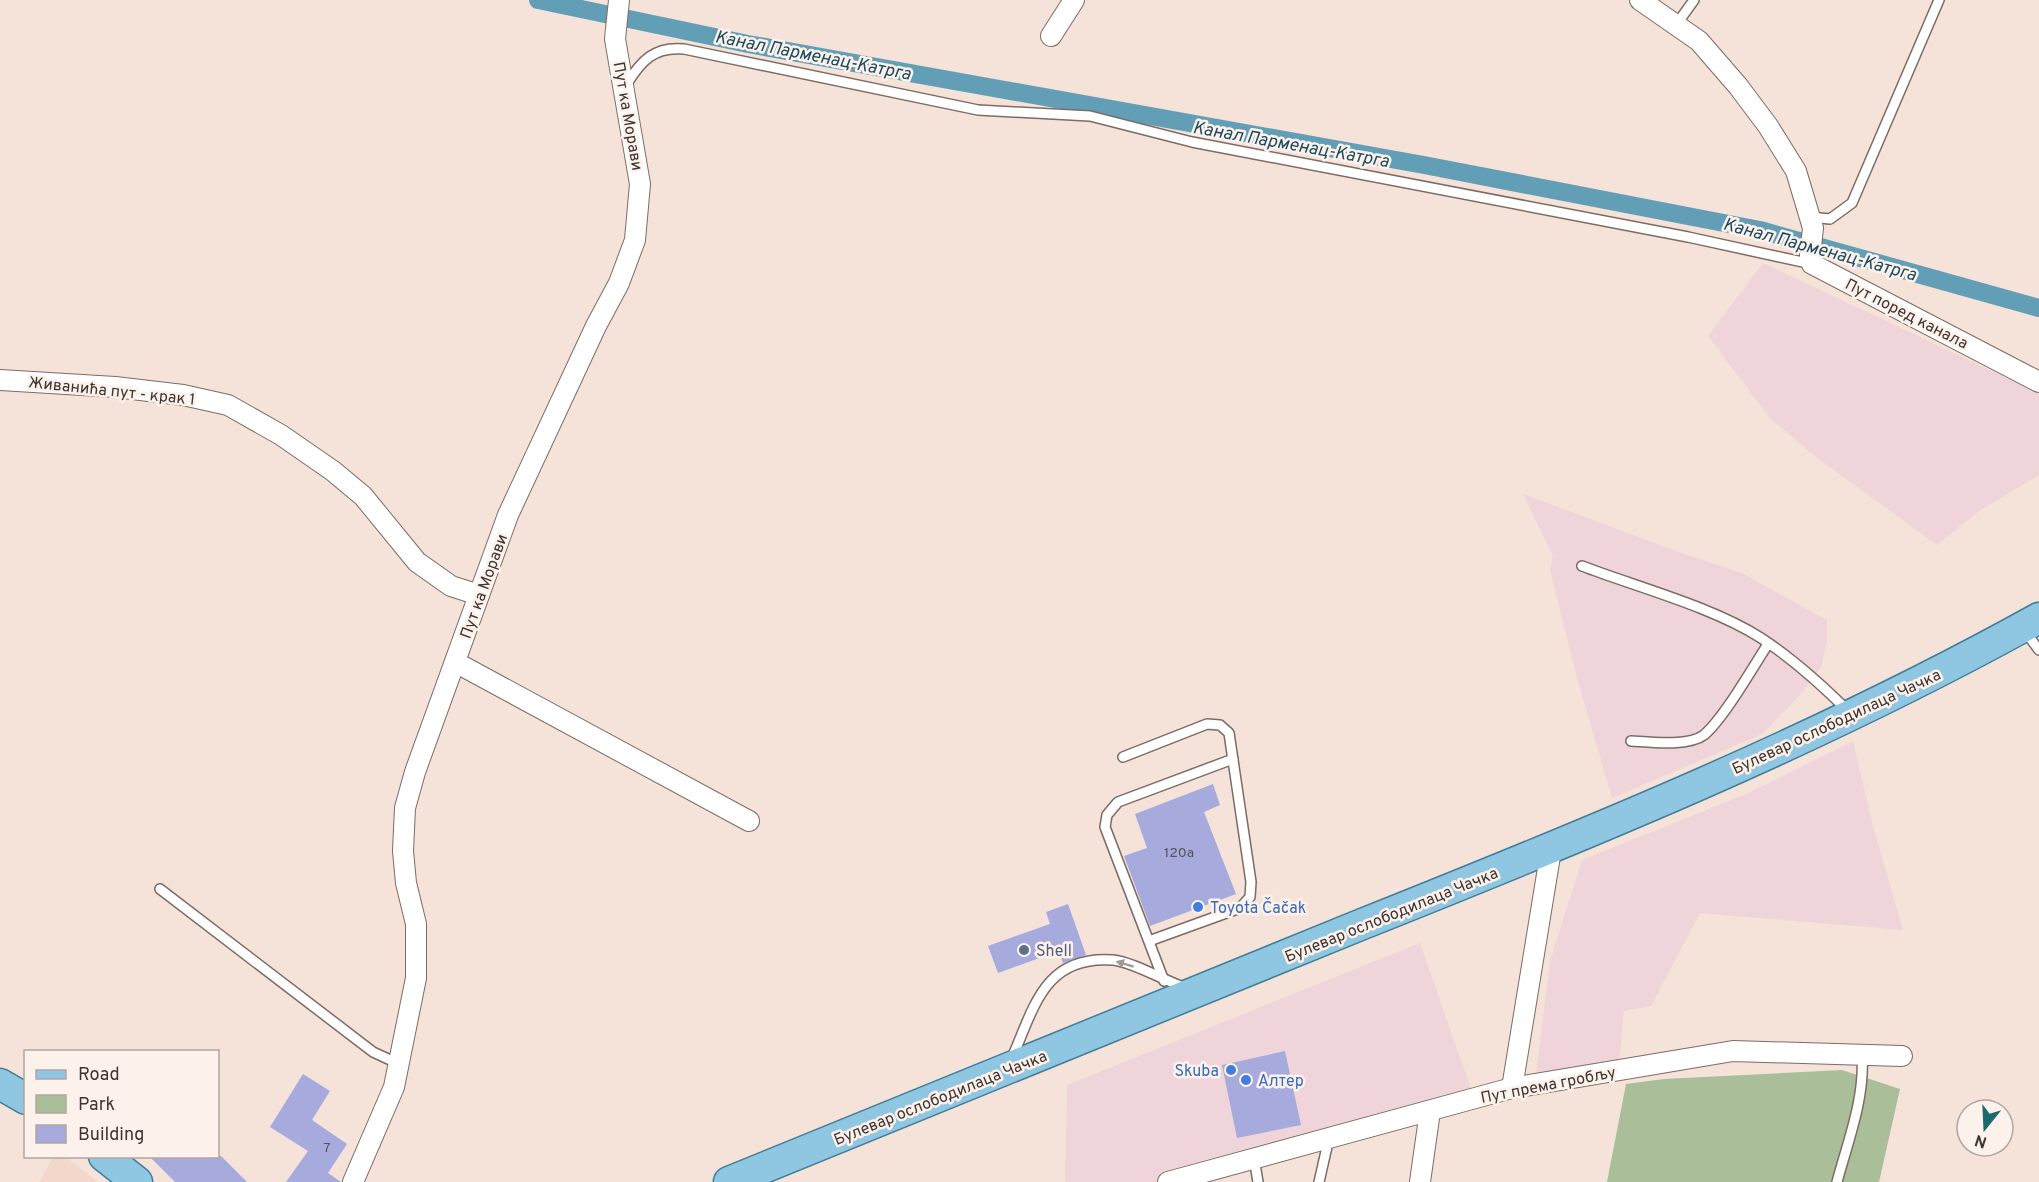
<svg xmlns="http://www.w3.org/2000/svg" width="2039" height="1182" font-family="Overpass,sans-serif">
<rect width="100%" height="100%" fill="#f5e2d9"/>
<!-- built -->
<path fill="#f2d7ca" d="M54,1156L66,1157L98,1182H39Z"/>
<!-- industrial -->
<g fill="#efd5d9">
<path d="M1763,263L2039,393V475L1979,511L1937,545L1812,454L1770,418L1708,336Z"/>
<path d="M1523,494L1676,551L1742,573L1827,620V641L1821,667L1800,695L1762,734L1612,798L1577,678L1550,570L1553,556Z"/>
<path d="M1853,741L1871,819L1903,930L1700,913L1651,1006L1624,1011L1619,1063L1536,1074L1550,961L1582,860L1746,794Z"/>
<path d="M1420,943L1472,1092L1167,1182H1065L1067,1085Z"/>
</g>
<!-- green -->
<path fill="#aabe99" d="M1842,1070L1900,1089L1879,1182H1607L1626,1084L1664,1079Z"/>
<g fill="none" stroke-linecap="round" stroke-linejoin="round">
<!-- canal -->
<path stroke="#629fb7" stroke-width="18" d="M538,0L748,44L1424,165L1760,230L2039,308"/>
</g>
<!-- building -->
<g fill="#a7aadc">
<path d="M1213,784L1220,805L1204,812L1236,894L1150,926L1124,856L1147,848L1135,814Z"/>
<path d="M1068,904L1086,955L1063,963L1059,951L998,973L988,946L1050,924L1046,912Z"/>
<path d="M1285,1051L1301,1125L1237,1138L1222,1065Z"/>
<path d="M303,1074L330,1091L312,1120L347,1144L328,1173L341,1182H286L308,1151L270,1127Z"/>
<path d="M149,1156H221L247,1182H175Z"/>
</g>
<g fill="none" stroke-linecap="round" stroke-linejoin="round">
<!-- lane casing -->
<g stroke="#7c6c63" stroke-width="12">
<g id="lane">
<path d="M1676,25L1694,0"/>
<path d="M626,85C641,61 654,46 684,49L978,110L1090,116L1192,142L1688,237L1812,264"/>
<path d="M1810,217L1830,219L1852,203L1939,0"/>
<path d="M1582,566C1637,587 1713,607 1761,638C1793,659 1822,685 1849,712"/>
<path d="M2024,630L2039,650"/>
<path d="M1631,741C1649,742 1688,747 1704,735C1724,718 1753,667 1768,644"/>
<path d="M1123,757L1207,724L1220,725L1229,733L1251,882L1250,897L1240,908L1149,941"/>
<path d="M160,889L373,1052L399,1064"/>
<path d="M1164,981L1105,827L1107,815L1118,802L1233,759"/>
<path d="M1011,1060C1034,1009 1043,955 1113,960C1133,962 1165,981 1186,988"/>
<path d="M1254,1158L1258,1182"/>
<path d="M1319,1182L1329,1138"/>
<path d="M1837,1182C1848,1141 1865,1098 1862,1055"/>
</g>
</g>
<!-- street casing -->
<g stroke="#7c6c63" stroke-width="22">
<g id="street">
<path d="M1640,0L1699,41L1738,86L1768,126L1796,171L1813,228L1810,255L1812,264L2039,382"/>
<path d="M1051,36L1074,0"/>
<path d="M0,380L115,387L183,395L228,405L281,435L333,471L363,496L417,562L451,586L479,595"/>
<path d="M455,662L749,821"/>
<path d="M1512,1088L1551,850"/>
<path d="M353,1182L394,1087L416,978V924L406,883L403,851L405,808L415,772L508,515L596,326L619,283L635,240L640,184L615,39L619,0"/>
<path d="M1168,1182L1512,1088L1733,1051L1902,1056"/>
<path d="M1420,1182L1430,1111"/>
</g>
</g>
<!-- primary casing -->
<g stroke="#417c98" stroke-width="33">
<g id="primary">
<path d="M0,1084L26,1099"/>
<path d="M104,1156L137,1182"/>
<path d="M729,1182C940,1097 1150,1010 1360,925C1591,833 1821,739 2039,618"/>
</g>
</g>
<!-- lane -->
<use href="#lane" stroke="#fff" stroke-width="9"/>
<!-- street -->
<use href="#street" stroke="#fff" stroke-width="20"/>
<!-- primary -->
<use href="#primary" stroke="#8fc7e3" stroke-width="30"/>
</g>
<!-- one-way arrows -->
<defs><path id="oneway-solid" d="M-6-.8H1V-3.2L6.5 0L1 3.2V.8H-6Z" transform="scale(1.5)"/></defs>
<use fill="#9e9a98" href="#oneway-solid" transform="translate(1125 964) rotate(-163)"/>
<!-- markers -->
<g fill="#3f7fe0" stroke="#fdf1eb" stroke-width="2">
<circle cx="1198" cy="907" r="6"/>
<circle cx="1231" cy="1070" r="6"/>
<circle cx="1246" cy="1080" r="6"/>
</g>
<circle fill="#5c6f8a" stroke="#fdf1eb" stroke-width="2" cx="1024" cy="950" r="6"/>
<g text-anchor="middle" stroke-width="5" stroke-linejoin="round" paint-order="stroke">
<!-- number labels -->
<g font-size="14" fill="#57525c">
<text x="1179" y="857">120a</text>
<text x="327" y="1152">7</text>
</g>
<!-- street labels -->
<g font-size="16" fill="#3c3531" stroke="#fdf1eb">
<text transform="translate(629 116) rotate(80)" y="6">Пут ка Морави</text>
<text transform="translate(1907 313) rotate(27)" y="6">Пут поред канала</text>
<text transform="translate(112 390) rotate(6)" y="6">Живанића пут - крак 1</text>
<text transform="translate(483 586) rotate(-70)" y="6">Пут ка Морави</text>
<text transform="translate(1836 721) rotate(-25)" y="6">Булевар ослободилаца Чачка</text>
<text transform="translate(1391 914) rotate(-22)" y="6">Булевар ослободилаца Чачка</text>
<text transform="translate(1548 1084) rotate(-11)" y="6">Пут према гробљу</text>
<text transform="translate(940 1097) rotate(-22)" y="6">Булевар ослободилаца Чачка</text>
</g>
<!-- shop labels -->
<g font-size="16" fill="#366cbe" stroke="#fdf1eb" text-anchor="start">
<text x="1210" y="913">Toyota Čačak</text>
<text x="1219" y="1076" text-anchor="end">Skuba</text>
<text x="1258" y="1086">Алтер</text>
</g>
<!-- service labels -->
<g font-size="16" fill="#4e5e75" stroke="#fdf1eb" text-anchor="start">
<text x="1036" y="956">Shell</text>
</g>
<!-- water labels -->
<g font-size="18" font-style="italic" fill="#194c5e" stroke="#fdf1eb">
<text transform="translate(813 55) rotate(11)" y="6">Канал Парменац-Катрга</text>
<text transform="translate(1291 144) rotate(10)" y="6">Канал Парменац-Катрга</text>
<text transform="translate(1820 249) rotate(15)" y="6">Канал Парменац-Катрга</text>
</g>
</g>
<!-- legend -->
<rect x="24" y="1050" width="195" height="108" fill="#fdf1eb" stroke="#b0a6a1" stroke-width="1.5"/>
<rect x="36" y="1070" width="30" height="9" fill="#8fc7e3" stroke="#b0a6a1" stroke-width="1.5"/>
<text x="78" y="1080" font-size="18" fill="#3c3531">Road</text>
<rect x="36" y="1095" width="30" height="18" fill="#aabe99" stroke="#b0a6a1" stroke-width="1.5"/>
<text x="78" y="1110" font-size="18" fill="#3c3531">Park</text>
<rect x="36" y="1125" width="30" height="18" fill="#a7aadc" stroke="#b0a6a1" stroke-width="1.5"/>
<text x="78" y="1140" font-size="18" fill="#3c3531">Building</text>
<!-- north arrow -->
<g transform="translate(1985 1128) rotate(198)"><circle r="28" fill="#fdf1eb" stroke="#b0a6a1" stroke-width="1.5"/>
<path d="M0-4.5L10 22L0 15L-10 22Z" fill="#1d6a6d"/>
<text y="-9" font-size="16" font-weight="bold" text-anchor="middle" fill="#3c3531">N</text>
</g>
</svg>
